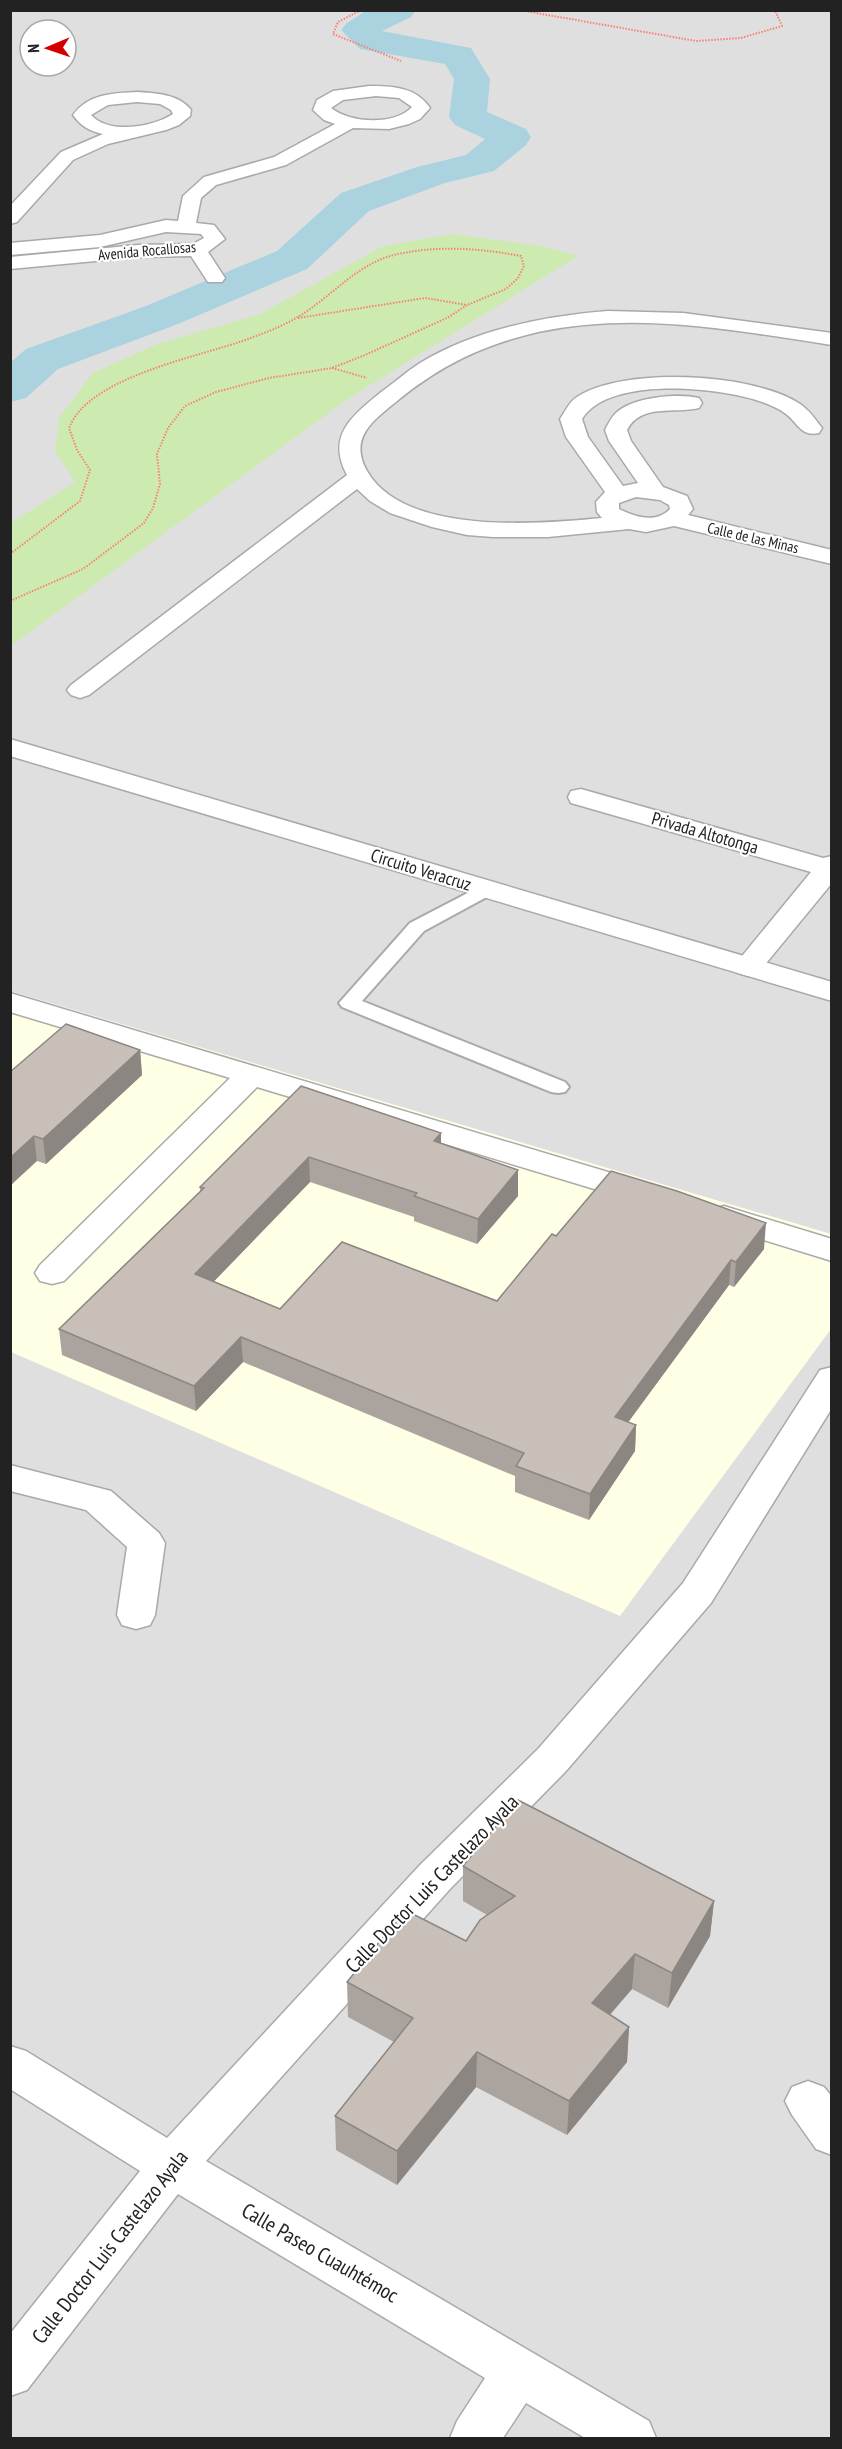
<svg xmlns="http://www.w3.org/2000/svg" width="842" height="2449" font-family="'PT Sans Narrow',sans-serif">
<rect width="100%" height="100%" fill="#f2efe9"/>
<!-- residential -->
<path fill="#e0dfdf" fill-rule="evenodd" d="M11,11H831V2438H11ZM30,30H66V66H30Z"/>
<!-- education -->
<path fill="#ffffe5" d="M10,991L831,1234V1329L620,1616L11,1352Z"/>
<!-- grass -->
<path fill="#cdebb0" d="M451,234L542,246L578,256L346,400L11,646V523L75,482L55,451L59,418L93,373L157,344L260,314L383,246Z"/>
<g fill="none" stroke-linecap="round" stroke-linejoin="round">
<!-- river -->
<path fill="#aad3df" fill-rule="evenodd" d="M367,10H416L411,17L382,31L471,48L490,79L487,112L526,129L531,137L526,145L494,171L445,183L369,211L307,269L178,324L58,369L26,398L10,402V363L26,349L146,306L277,251L341,193L417,167L466,155L485,139L455,125L449,117L454,79L445,64L360,49L341,30L347,23Z"/>
<!-- service casing -->
<g stroke="#a9a9a9" stroke-width="4">
<path id="service" d="M487,883L494,885L497,889L494,893L424,931L362,1001L565,1082L569,1087L565,1092L558,1093L551,1092L342,1007L339,1003L410,923Z"/>
</g>
<!-- minor casing -->
<g stroke="#a9a9a9" stroke-width="3">
<g id="minor">
<path d="M369,86C393,86 416,87 430,108L420,119L409,124L389,129L353,128L286,165L216,185L201,198L196,223L214,225L225,239L208,252L225,278L222,282H208L191,256L138,257L10,269V257L138,245L193,244L204,238L201,234L166,232L100,247L10,255V243L100,235L166,220L178,221L183,196L204,177L274,157L335,124L324,120L313,110L317,100L333,91ZM376,96L399,98L412,107C394,126 350,123 331,108L343,100Z"/>
<path d="M137,92C155,93 179,94 191,110L190,116L179,125L166,130L108,144L73,160L17,222L10,224V206L61,152L103,134C89,131 81,126 73,115C88,94 113,93 137,92ZM137,102L160,104L171,110L173,114C153,127 109,135 91,115L108,105Z"/>
<path d="M608,311L683,313L832,333V345C734,330 636,311 538,332C483,345 441,365 397,401C374,420 348,437 367,471C404,536 540,524 602,518L597,512L596,502L605,492L566,437L560,419C565,412 569,402 577,397C624,366 754,373 800,404C809,410 816,420 822,428L819,433C801,437 798,423 786,414C780,409 772,406 765,403C723,387 609,375 582,419L588,437L623,486L638,483L609,441L605,430C608,424 611,418 615,414C631,397 677,393 699,398L702,403L699,408C674,414 641,403 627,430L631,441L663,487L687,496L693,509L688,515L832,550V564L674,526L646,532L629,529L548,537H493L467,535L432,527L390,513L370,501L357,489L89,695L80,698L71,695L67,690L71,685L347,475C326,436 352,416 380,393C394,383 406,372 420,363C476,329 545,316 608,311ZM636,497L660,500L669,505L670,509C656,524 635,517 619,509V503Z"/>
<path d="M581,789L823,858L832,856V883L758,973L748,976L738,973L733,967L738,961L811,872L571,803L568,797L571,791Z"/>
<path d="M10,993L658,1187L662,1194L658,1201L646,1204L634,1201L257,1087L64,1281L52,1284L40,1281L35,1273L40,1265L230,1078L10,1012Z"/>
<path d="M724,1206L832,1239V1261L712,1224L708,1217L712,1210Z"/>
<path d="M832,1367V1408L711,1603L566,1771L450,1889L206,2161L649,2421L656,2438H585L526,2403L503,2438H450L457,2421L485,2378L178,2194L27,2390L10,2396V2334L140,2171L10,2089V2046L26,2051L167,2138L420,1865L538,1749L683,1583L820,1370Z"/>
<path d="M10,1465L111,1491L159,1533L165,1543L155,1615L150,1625L136,1629L122,1625L117,1615L127,1547L86,1510L10,1491Z"/>
<path d="M808,2081L824,2087L832,2097V2155L816,2149L792,2115L785,2101L792,2087Z"/>
</g>
</g>
<!-- tertiary casing -->
<g stroke="#a9a9a9" stroke-width="3">
<path id="tertiary" d="M10,739L832,982V1001L10,756Z"/>
</g>
<!-- path -->
<g stroke="#fa8072" stroke-width="2" stroke-dasharray="1.5 1.5" stroke-linecap="butt">
<path d="M361,10L338,22L333,34L401,61"/>
<path d="M519,10L696,41L741,38L782,26L775,10"/>
<path d="M298,318L425,298L467,305"/>
<path d="M332,368L367,378"/>
<path d="M10,554L80,501L90,470L77,450L69,428C89,376 200,357 248,339C270,331 291,323 310,309C337,290 361,263 394,255C435,245 479,248 521,256L524,266L518,278L506,289L467,305L449,317L365,355L332,368L269,378L216,392L185,406L168,428L157,454L160,484L153,508L144,523L83,569L10,601"/>
</g>
<!-- service -->
<use href="#service" fill="#fff" fill-rule="evenodd"/>
<!-- minor -->
<use href="#minor" fill="#fff" fill-rule="evenodd"/>
<!-- tertiary -->
<use href="#tertiary" fill="#fff" fill-rule="evenodd"/>
</g>
<!-- wall -->
<g fill="#aba49e">
<path d="M140,1050L142,1075L46,1164L37,1161L10,1072Z"/>
<path d="M301,1086L441,1133V1143L518,1170V1196L477,1244L414,1221V1217L310,1182L214,1281L280,1309L497,1301L556,1236L764,1249L734,1287L729,1285L628,1422L636,1425L635,1451L589,1520L515,1492V1476L243,1362L196,1411L62,1355L59,1329L200,1191V1187Z"/>
<path d="M463,1866L714,1901L710,1936L668,2008L632,1989L610,2015L629,2027L627,2062L567,2135L476,2087L397,2185L336,2150L335,2116L394,2042L348,2017L347,1982L466,1941L487,1915L463,1901Z"/>
</g>
<!-- shaded-wall -->
<g fill="#8b8681">
<path d="M140,1050L142,1075L46,1164L43,1139Z"/>
<path d="M441,1133V1158L434,1141Z"/>
<path d="M34,1136L37,1161L10,1186V1158Z"/>
<path d="M309,1157L310,1182L197,1299L195,1274Z"/>
<path d="M518,1170V1196L477,1244L478,1219Z"/>
<path d="M766,1223L764,1249L734,1287L736,1262Z"/>
<path d="M731,1260L729,1285L613,1443L615,1417Z"/>
<path d="M241,1337L243,1362L196,1411L194,1386Z"/>
<path d="M636,1425L635,1451L589,1520L590,1494Z"/>
<path d="M714,1901L710,1936L668,2008L672,1973Z"/>
<path d="M635,1954L632,1989L589,2038L592,2003Z"/>
<path d="M629,2027L627,2062L567,2135L569,2101Z"/>
<path d="M477,2052L476,2087L397,2185V2151Z"/>
</g>
<!-- building -->
<g fill="#c7bfb8" stroke="#8b8681" stroke-width="1.5">
<path d="M66,1024L140,1050L43,1139L34,1136L10,1158V1072Z"/>
<path d="M301,1086L441,1133L434,1141L518,1170L478,1219L414,1196L417,1193L309,1157L195,1274L280,1309L342,1242L497,1301L552,1234L556,1236L611,1171L677,1191L766,1223L736,1262L731,1260L615,1417L636,1425L590,1494L516,1466L524,1453L241,1337L194,1386L59,1329L204,1188L200,1187Z"/>
<path d="M518,1800L714,1901L672,1973L635,1954L592,2003L629,2027L569,2101L477,2052L397,2151L335,2116L413,2018L347,1982L405,1910L466,1941L480,1920L515,1896L463,1866Z"/>
</g>
<g text-anchor="middle" stroke-width="4.5" stroke-linejoin="round" paint-order="stroke">
<!-- far-street labels -->
<g font-size="15" fill="#222" stroke="#fff">
<text transform="translate(147 251) rotate(-5)" y="5">Avenida Rocallosas</text>
<text transform="translate(753 538) rotate(13)" y="5">Calle de las Minas</text>
</g>
<!-- street labels -->
<g font-size="18" fill="#222" stroke="#fff">
<text transform="translate(705 833) rotate(16)" y="6">Privada Altotonga</text>
<text transform="translate(421 870) rotate(17)" y="6">Circuito Veracruz</text>
</g>
<!-- near-street labels -->
<g font-size="21" fill="#222" stroke="#fff">
<text transform="translate(432 1884) rotate(-46)" y="7">Calle Doctor Luis Castelazo Ayala</text>
<text transform="translate(110 2247) rotate(-52)" y="7">Calle Doctor Luis Castelazo Ayala</text>
<text transform="translate(320 2253) rotate(30)" y="7">Calle Paseo Cuauhtémoc</text>
</g>
</g>
<!-- border -->
<rect width="842" height="2449" fill="none" stroke="#222222" stroke-width="24"/>
<!-- north arrow -->
<g transform="translate(48 48) rotate(268)"><circle r="28" fill="#ffffff" stroke="#a7a7a7" stroke-width="1.5"/>
<path d="M0-4.5L10 22L0 15L-10 22Z" fill="#d40000"/>
<text y="-9" font-size="16" font-weight="bold" text-anchor="middle" fill="#222222">N</text>
</g>
</svg>
